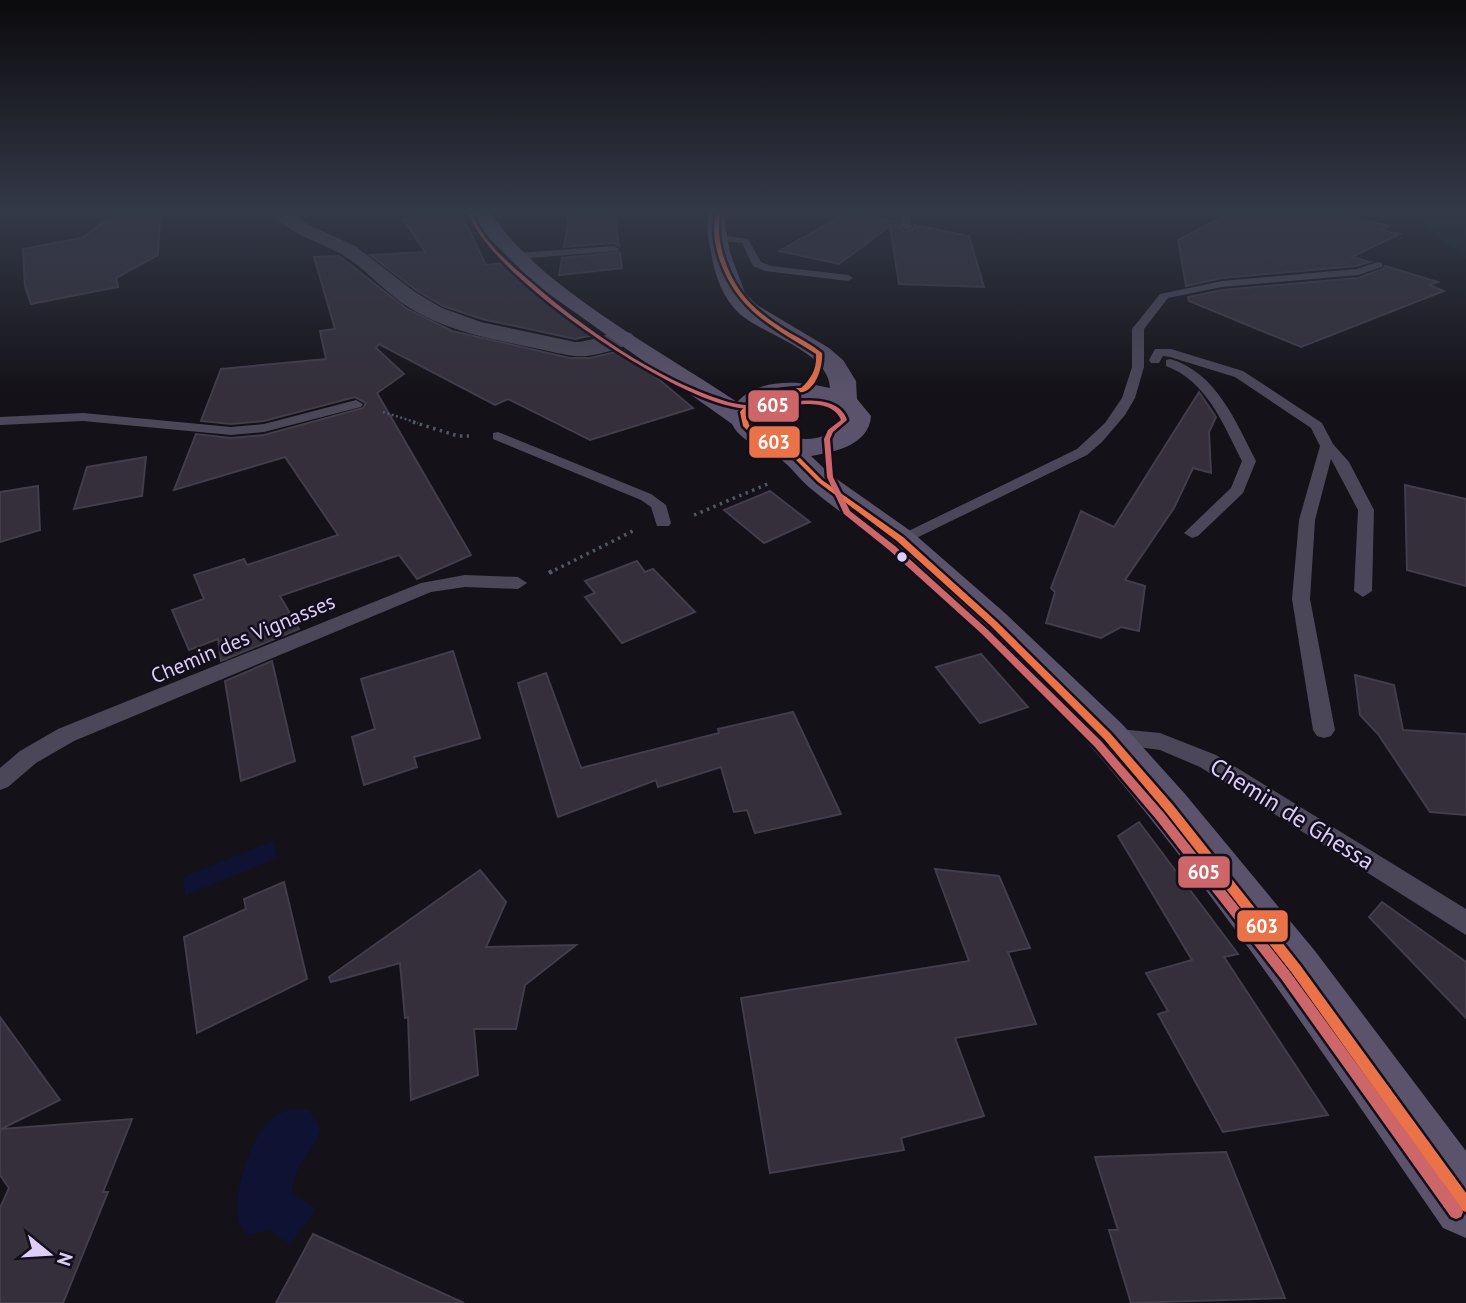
<svg xmlns="http://www.w3.org/2000/svg" width="1466" height="1303" font-family="'PT Sans',sans-serif">
<rect width="100%" height="100%" fill="#141218"/>
<!-- green -->
<path fill="#111f23" d="M1405,210H1466V259Z"/>
<!-- water -->
<g fill="#0f1232">
<path d="M273,841L277,858L185,896L183,877Z"/>
<path d="M295,1109L309,1110L321,1129C314,1153 291,1168 292,1192L316,1210L290,1245L268,1230L248,1235C221,1217 250,1138 270,1120C277,1113 286,1111 295,1109Z"/>
</g>
<!-- building -->
<g fill="#342f3b" stroke="#423c4b" stroke-width="2">
<path d="M570,210H614L619,246L614,243L564,247Z"/>
<path d="M1235,210H1322L1389,226L1380,230L1400,234L1352,257L1370,262L1356,266L1222,278L1186,286L1178,240Z"/>
<path d="M849,212L899,222L901,229L906,232L913,229L914,225L969,236L984,287L899,284L890,226L839,264L779,251Z"/>
<path d="M461,213L486,265L503,263L598,334L575,339L482,319L443,306L416,290L370,255L425,252L403,219Z"/>
<path d="M160,215L158,255L116,278L118,287L31,304L25,286L23,249L82,238L109,218Z"/>
<path d="M620,252L622,268L559,275L562,258Z"/>
<path d="M339,256L407,309L452,331L570,358H590L624,350L693,408L590,440L508,399L495,405L379,344L376,348L404,374L377,393L471,555L417,579L399,555L280,596L299,629L221,661L218,639L189,650L172,610L204,599L194,575L244,559L247,565L338,535L285,457L174,490L196,434L231,438L264,435L363,408L366,403L355,397L264,421L231,424L201,421L221,369L326,359L320,331L335,329L314,257Z"/>
<path d="M1385,266L1438,282L1429,285L1444,291L1301,347L1189,301L1188,297L1222,290L1358,278L1383,269Z"/>
<path d="M1199,392L1216,417L1209,432L1211,473L1193,468L1174,508L1125,580L1145,586L1139,631L1121,627L1101,638L1046,623L1055,592L1051,588L1081,511L1114,527Z"/>
<path d="M146,457L142,496L74,509L87,467Z"/>
<path d="M1405,485L1466,499V586L1407,570Z"/>
<path d="M38,486L40,530L0,542V492Z"/>
<path d="M770,491L810,522L764,543L724,510Z"/>
<path d="M637,561L645,572L653,569L695,612L622,643L585,597L595,593L585,581Z"/>
<path d="M453,651L480,738L414,757L417,767L364,785L352,737L375,729L361,679Z"/>
<path d="M981,654L1028,707L980,723L936,667Z"/>
<path d="M272,661L295,761L241,781L225,681Z"/>
<path d="M546,673L581,768L719,733L718,729L793,712L841,814L755,833L747,810L734,812L721,767L658,787L656,780L558,817L518,683Z"/>
<path d="M1355,675L1394,685L1403,730L1466,734V815L1430,812L1378,734L1360,715Z"/>
<path d="M1139,822L1238,954L1224,957L1328,1115L1223,1132L1158,1014L1168,1011L1146,973L1192,960L1118,836Z"/>
<path d="M935,869L999,876L1030,948L1008,952L1036,1024L955,1038L984,1116L901,1138L904,1150L770,1173L741,998L969,961Z"/>
<path d="M480,870L506,902L486,947L576,945L525,985L516,1029H474L478,1075L411,1100L408,1017L405,1018L400,963L331,982L329,977Z"/>
<path d="M284,882L307,979L197,1033L184,937L246,909L244,899Z"/>
<path d="M1382,902L1466,962V1018L1369,917Z"/>
<path d="M0,1017L60,1100L1,1129L132,1119L103,1192H108L63,1303H0V1208L9,1188L0,1175Z"/>
<path d="M1226,1152L1285,1298L1131,1303L1109,1230H1118L1095,1157Z"/>
<path d="M313,1234L464,1303H276Z"/>
</g>
<g fill="none" stroke-linecap="round" stroke-linejoin="round">
<!-- path-far2 -->
<path stroke="#505764" stroke-width="2.5" stroke-dasharray="2 2.5" stroke-linecap="butt" d="M383,412L418,423"/>
<!-- path-far1 -->
<g stroke="#505764" stroke-width="3.5" stroke-dasharray="2.5 4.5" stroke-linecap="butt">
<path d="M413,422L458,436H469"/>
<path d="M694,515L770,483"/>
<path d="M549,573L635,530"/>
</g>
<!-- path -->
<path stroke="#505764" stroke-width="4.5" stroke-dasharray="3.5 5" stroke-linecap="butt" d="M549,573L552,571"/>
<!-- service -->
<g fill="#4b4759" fill-rule="evenodd">
<path d="M906,210H915L909,216L912,227L907,230L902,227L901,215Z"/>
<path d="M718,235L748,239L761,262L771,266L848,275L853,278L848,281L765,271L753,266L742,243L715,240V236Z"/>
<path d="M614,246L619,249L617,251L517,259L512,256L517,253Z"/>
<path d="M1378,262L1382,263V267L1358,275L1222,287L1168,298L1144,329V367L1135,398L1125,415L1102,442L1087,455L906,543H894L892,539L1077,449L1105,423L1122,398L1132,367V329L1160,294L1222,281L1357,269Z"/>
<path d="M1155,349H1171L1243,371L1322,423L1333,444L1349,462L1374,510L1372,591L1363,597L1354,591L1358,510L1331,459L1315,520L1310,599L1335,730L1331,736L1324,738L1317,736L1313,730L1292,599L1299,520L1320,446L1311,428L1235,377L1170,357L1163,356L1159,363H1151L1149,360Z"/>
<path d="M1170,359C1216,372 1236,422 1256,461L1243,493L1198,536L1192,538L1184,533L1231,488L1242,461C1223,424 1207,381 1166,366V360Z"/>
<path d="M356,400L363,404L361,407L264,432L231,435L83,421L0,425V417L83,413L231,427L264,424Z"/>
<path d="M498,432L651,494L666,505L671,523L669,526H657L651,507L641,500L493,439V433Z"/>
<path d="M465,575L518,577L527,583L518,589L465,587L431,592L74,741L36,763L8,787L0,790V768L20,751L58,729L421,583Z"/>
<path d="M1109,728L1160,733L1216,755L1466,909V935L1200,767L1160,750L1101,742L1098,736L1101,730Z"/>
</g>
<!-- minor -->
<path fill="#4b4759" fill-rule="evenodd" d="M271,210H288L309,225L355,246L415,292L442,308L481,322L575,342C594,342 613,328 631,333L635,338C627,349 589,358 575,356C562,355 547,350 534,348C491,339 446,331 408,307C384,292 366,268 341,254C317,240 287,235 271,210Z"/>
<!-- secondary -->
<path fill="#5a536b" fill-rule="evenodd" d="M472,210H489C536,286 662,351 737,402C760,377 800,381 830,388C829,352 765,335 741,315C723,299 715,276 711,252C708,238 705,224 711,210H727L725,223L730,253L745,293L757,305L829,348L843,360L856,381L857,399L871,416C869,445 835,452 811,456L831,475L912,532L1006,614L1122,724L1185,794L1315,951L1466,1151V1238L1443,1228C1331,1066 1222,899 1093,749C1039,686 977,629 916,572C883,541 845,517 810,488C800,480 793,469 783,461C767,447 741,444 732,424L535,284L487,236ZM786,398C807,397 825,401 843,414V423C822,448 782,440 759,423L758,411L771,401Z"/>
<!-- bus-1 casing -->
<g stroke="#130e1c" stroke-width="5">
<path id="bus-1" d="M717,210H721C717,226 719,242 724,258C736,295 757,313 790,333C801,339 812,345 822,353C823,365 817,388 803,392C798,393 791,392 786,392C770,394 757,400 746,412L749,425L755,432L779,442L796,454L822,480L903,537L996,621L1110,733L1173,805L1300,965L1466,1193V1212L1461,1210L1292,973L1165,811L1104,739L990,625L897,541L818,482L792,456L775,444L751,434L743,426L740,412C756,392 777,389 801,388C812,378 817,368 816,354C772,326 737,311 719,258C714,242 712,226 717,210Z"/>
</g>
<!-- bus-2 casing -->
<g stroke="#130e1c" stroke-width="5">
<path id="bus-2" d="M469,214H471C476,222 480,230 485,237C498,254 515,269 531,282C583,328 656,379 722,400C733,404 746,406 759,405C782,404 837,389 847,420L833,432L830,439L833,477L850,511L895,546L988,630L1101,741L1164,813L1290,972L1461,1207L1463,1212L1461,1217L1456,1219L1451,1217L1282,980L1156,819L1095,747L982,634L889,550L844,514L827,477L824,439L828,430L841,420C831,394 782,407 762,409C751,409 740,409 730,406C664,392 491,277 469,214Z"/>
</g>
<!-- bus-1 -->
<use href="#bus-1" fill="#e97249" fill-rule="evenodd"/>
<!-- bus-2 -->
<use href="#bus-2" fill="#cc6669" fill-rule="evenodd"/>
</g>
<!-- sky -->
<linearGradient id="sky" x2="0" y2="1"><stop stop-color="#0b0a0d"/><stop offset="0.54" stop-color="#343948"/><stop offset="1" stop-color="#343948" stop-opacity="0"/></linearGradient>
<rect width="1466" height="392" fill="url(#sky)"/>
<!-- markers -->
<circle fill="#ddcef9" stroke="#130e1c" stroke-width="2.5" cx="902" cy="557" r="6"/>
<g text-anchor="middle" stroke-width="5" stroke-linejoin="round" paint-order="stroke">
<!-- street labels -->
<g font-size="21" fill="#ddcef9" stroke="#130e1c">
<text transform="translate(243 639) rotate(-23)" y="7">Chemin des Vignasses</text>
</g>
<!-- near-street labels -->
<g font-size="24" fill="#ddcef9" stroke="#130e1c">
<text transform="translate(1292 814) rotate(32)" y="8">Chemin de Ghessa</text>
</g>
</g>
<g stroke="#130e1c" stroke-width="2.5">
<rect x="747" y="389" width="53" height="34" rx="7" fill="#cc6669"/>
<rect x="748" y="425" width="53" height="34" rx="7" fill="#e97249"/>
<rect x="1177" y="855" width="54" height="34" rx="7" fill="#cc6669"/>
<rect x="1236" y="909" width="53" height="34" rx="7" fill="#e97249"/>
</g>
<g font-size="19" text-anchor="middle" font-weight="bold" fill="#fff">
<text x="773" y="412">605</text>
<text x="774" y="449">603</text>
<text x="1204" y="879">605</text>
<text x="1262" y="933">603</text>
</g>
<!-- north arrow -->
<g transform="translate(49 1254) rotate(108)" stroke="#130e1c" stroke-width="5" paint-order="stroke">
<path d="M0-5L12 26L0 18L-12 26Z" fill="#ddcef9"/>
<text y="-10" font-size="19" font-weight="bold" text-anchor="middle" fill="#ddcef9">N</text>
</g>
</svg>
